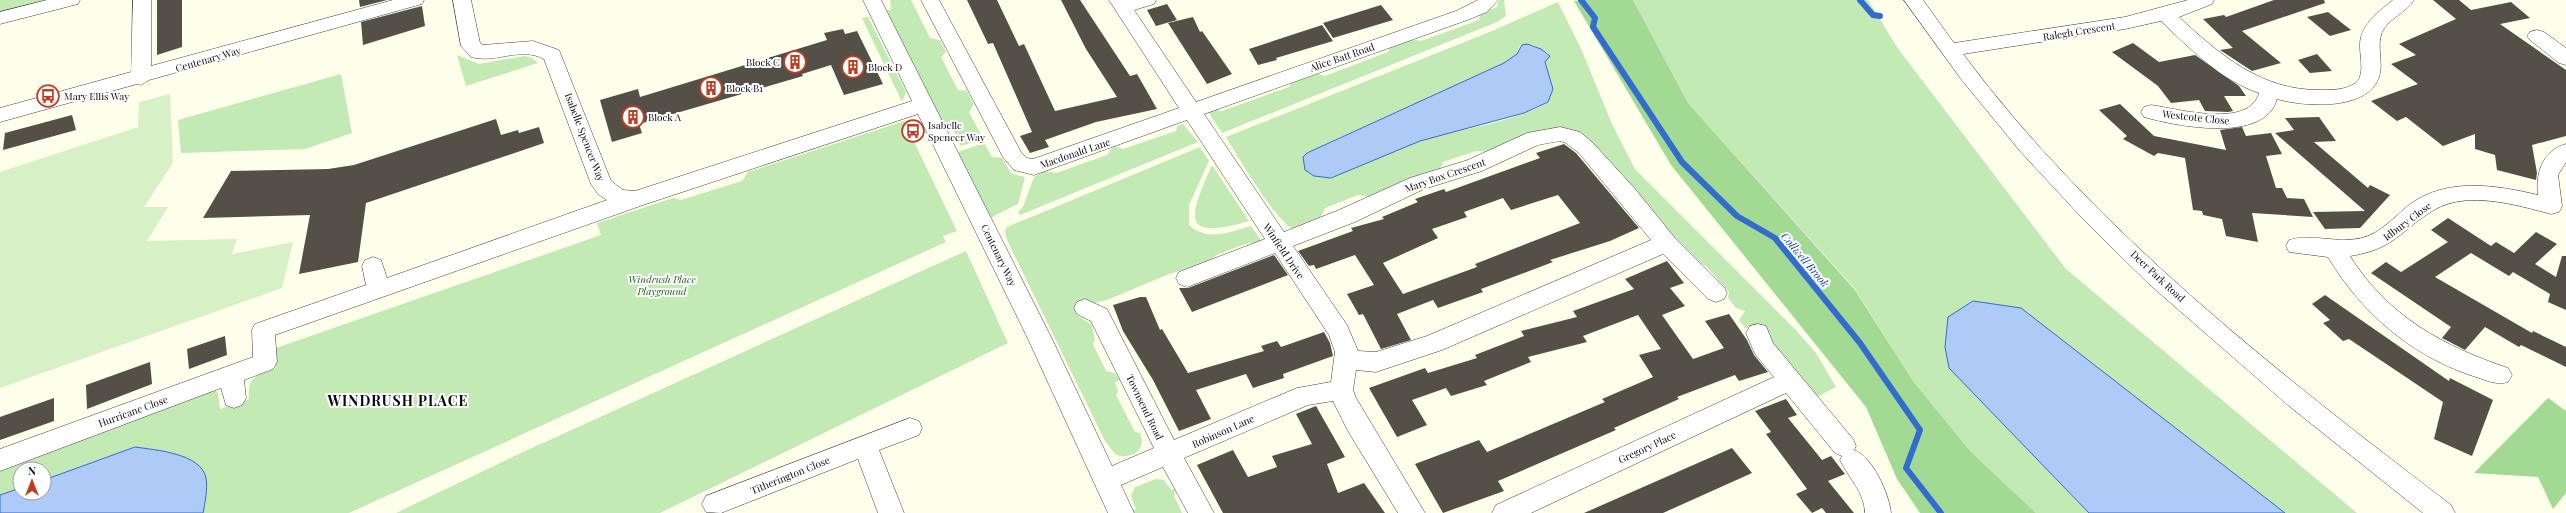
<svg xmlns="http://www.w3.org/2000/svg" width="2566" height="513" font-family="'Playfair Display',serif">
<rect width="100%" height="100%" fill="#feffea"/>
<!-- green -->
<g fill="#c3e9b4" fill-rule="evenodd">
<path d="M0,0H52L0,13Z"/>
<path d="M890,0H911L930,38L940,40L946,52L941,57L958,90L967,91L974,104L969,112L983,139L961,146L952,127L946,129L886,11L891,9Z"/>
<path d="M1499,0H1504L1506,16L1497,22L1222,133L1207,110L1212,109L1222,111L1289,87L1291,82L1315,73L1325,76L1388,52L1390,46L1411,39L1421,41L1479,20L1480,14L1497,7Z"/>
<path d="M1633,0H1868L1899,50L2066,269L2357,513H2036L1971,452L1913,381L1855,289L1688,103Z"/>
<path d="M1558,2L1582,51L1612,124L1635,169L1796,330L1816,353L1836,387L1815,398L1760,328H1745L1739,320L1745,311L1736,308L1728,298L1729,292L1705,265L1694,263L1671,233L1642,201L1555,129L1530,133L1493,152L1476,151L1443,162L1439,172L1374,198L1358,195L1325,208L1320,219L1295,229C1280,229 1236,153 1226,137L1492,31ZM1533,45L1548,53L1545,62L1549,75L1548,102C1510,124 1463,128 1422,140C1391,149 1360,165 1331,178L1303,158L1328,143L1504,63L1517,54L1520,46Z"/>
<path d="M868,17L906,92L902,102L862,18Z"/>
<path d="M457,55L479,64L525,56L532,58L538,63L466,86Z"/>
<path d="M341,74L352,133L305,149L181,153L178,120Z"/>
<path d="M904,121L957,231L943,236L946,242L349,513H203L205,504L135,447L44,480V469H20V488L0,495V466L215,390L218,393L220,409L249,399C247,376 257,375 276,368L273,349L601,235L597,223L673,198L681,200L742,181L748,172Z"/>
<path d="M1183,124L1198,142L1020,215L1018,212L1023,207L1034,177L1045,171L1056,173L1107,155L1114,146L1123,149L1176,131L1177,126Z"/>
<path d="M984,143L992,157L1002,158L1012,174L1025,177L1018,204L990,218L958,152Z"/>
<path d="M1200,147L1209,161L1189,205V225C1207,242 1231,232 1251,226L1263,243H1248L1216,255L1212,260L1167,275L1107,300L1078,307L1077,315L1092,325L1095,340L1093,344L1106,371L1115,373L1120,380L1115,382L1118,391L1116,395L1135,432L1140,433C1147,451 1132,459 1116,455L1105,441L1007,240L1005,231L1007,227Z"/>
<path d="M1212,165L1249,221C1178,242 1190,215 1212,165Z"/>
<path d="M966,251L1008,343L660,513H396L523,452Z"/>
<path d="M1156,479L1164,480L1171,490L1176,488L1174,496L1182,513H1131L1130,511L1136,509L1131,496L1135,487Z"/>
</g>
<!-- forest -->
<g fill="#a2da93">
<path d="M1583,0H1633L1688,103L1855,290L1913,381L1971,452L2036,513H1920L1897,479L1866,407L1671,165L1574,1Z"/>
<path d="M2548,398L2566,411V493L2553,509L2538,477L2474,473Z"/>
</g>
<!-- pitch -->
<path fill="#d7f0c5" d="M170,94L173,163L144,207H168L147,241L237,239L232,254L293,242L282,288L0,388V172L138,127L139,102Z"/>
<!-- water -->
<g fill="#aecaf7" stroke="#336ccf">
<path d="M1527,44L1541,49L1550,56L1545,62L1553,89L1548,102L1524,113L1420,141L1331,178L1314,176L1305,170L1303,157L1307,153L1504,63L1517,54L1522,45Z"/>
<path d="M1973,301L2021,308L2285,513H2089L1949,368L1945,347L1948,317Z"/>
<path d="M135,447C155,450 201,453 206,478C208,488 205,503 203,513H0V495L20,488V493H44V480Z"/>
</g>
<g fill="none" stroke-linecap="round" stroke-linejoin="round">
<!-- stream -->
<g stroke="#336ccf" stroke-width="6">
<path d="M1581,0L1595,18L1593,27L1682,162L1737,216L1775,238L1860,343L1920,430L1906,468L1941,513"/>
<path d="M1860,0L1873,15L1880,16"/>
</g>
</g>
<!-- building -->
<g fill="#545048" fill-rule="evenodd">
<path d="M157,0H182V47L157,55Z"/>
<path d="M359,0H387L360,7Z"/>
<path d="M967,0H997L1019,46L1024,44L1055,111L1117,97L1086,49L1061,0H1080L1130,76L1137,74L1157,109L1096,122L1045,140L1049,147L1030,153L1020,136L1032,132L993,43L988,44Z"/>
<path d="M2274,0H2324L2325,3L2242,31L2281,63L2252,71L2220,50L2233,48L2203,19L2224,15L2226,17Z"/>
<path d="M2433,0H2459L2471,10L2511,2L2530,18L2500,24L2566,70V136L2532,145L2537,173L2536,180L2497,170L2495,155L2475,149V134L2443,146L2406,117L2397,121L2371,101L2418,84L2391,64L2416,55L2399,44L2456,19Z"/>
<path d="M1167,4L1177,20L1156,26L1147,10Z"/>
<path d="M1381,5L1393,20L1333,38L1323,23Z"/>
<path d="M422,6L425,26L363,45L361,22Z"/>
<path d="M2328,12L2351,30L2330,36L2307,17Z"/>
<path d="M1193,17L1200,32L1202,31L1232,74L1207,84L1168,23Z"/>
<path d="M1322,25L1333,41L1276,58L1277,60L1258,65L1249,49Z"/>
<path d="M843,29L845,34L857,31L883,84L844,95L831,65L802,74L803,76L639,124L642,133L612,142L600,100L638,89L640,97L827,40L824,33Z"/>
<path d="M2133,43L2159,62L2195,55L2239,86L2246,96H2224L2233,111L2228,112L2205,111L2199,100L2171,103L2158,86L2112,52Z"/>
<path d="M2317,54L2332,71L2310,73L2298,60Z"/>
<path d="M2120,104L2154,136L2226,150L2220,130L2242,127L2246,136L2271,133L2282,154L2266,156L2276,188H2282L2287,198L2304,199L2313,217L2252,213L2258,242L2226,236L2222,219L2203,215L2202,211L2193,210L2185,158L2158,153L2154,156L2123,139L2127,136L2099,110Z"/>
<path d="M72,115L76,130L3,150L5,133Z"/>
<path d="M2319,117L2336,141L2314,142L2368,188L2370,185L2390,195L2360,228L2325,229L2313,212L2365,211L2275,133L2294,130L2285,118Z"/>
<path d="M496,119L501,135L518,130L519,133L539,127L544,143L366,203L358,262L299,274L310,215L203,218L231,171L328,169L354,165Z"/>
<path d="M1564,144L1576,153L1639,228L1610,241L1550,260L1553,262L1481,289L1483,292L1438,308L1433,300L1397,314L1411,340L1381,349L1363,314L1359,315L1347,294L1374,285L1355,255L1316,269L1314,265L1309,266L1298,251L1353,231L1351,228L1384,219L1382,217L1418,202L1415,199L1444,189L1446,192L1540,158L1536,153ZM1558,195L1580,223L1475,264L1477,267L1403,294L1383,263L1438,238L1432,229L1467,217L1464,212L1503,198L1511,210Z"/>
<path d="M2448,218L2491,246L2496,242L2514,253L2536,232L2557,244L2535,264L2556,277L2562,256H2566V310L2548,302L2550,294L2513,272L2509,276L2471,253L2435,277L2532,333L2533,331L2566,347V367L2521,345L2519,347L2485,327L2465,350L2463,349L2442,338L2451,327L2371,273L2386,262L2401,272L2448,242L2431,230Z"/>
<path d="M1274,255L1288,275L1192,312L1179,288H1188Z"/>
<path d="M1667,261L1684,283L1670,288L1685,306L1662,315L1693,359L1724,348L1705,321L1729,314L1747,340L1754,355L1768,372L1739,381L1735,375L1677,397L1679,399L1614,428L1616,430L1498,481L1504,491L1443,513L1415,464L1479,440L1487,452L1605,402L1602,399L1653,377L1639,355L1661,349L1638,315L1583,336L1587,342L1528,357L1531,362L1484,381L1487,385L1451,396L1446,388L1412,400L1427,425L1397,437L1369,388L1425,368L1428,373L1477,358L1475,355L1524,336L1521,331L1577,317L1573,311L1634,289L1625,279Z"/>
<path d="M2325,295L2449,381L2450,378L2493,400L2472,456L2434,439L2443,402L2349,339L2343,341L2323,323L2330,320L2312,304Z"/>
<path d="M1140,297H1146L1160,330L1162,329L1188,373L1264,351L1261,346L1277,341L1281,347L1324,332L1330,343L1333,356L1283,374L1284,378L1253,388L1246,374L1196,390L1211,419L1179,431L1153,380L1123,331L1113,305Z"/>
<path d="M225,336L227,355L189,369L187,349Z"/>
<path d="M150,362L152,384L87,409L86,385Z"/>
<path d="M54,398V421L0,440V417Z"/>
<path d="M1786,399L1797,415L1788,418L1822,460L1831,456L1845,474L1828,481L1854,513H1826L1822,508L1812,513L1796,494L1807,489L1766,434L1771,432L1755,411Z"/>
<path d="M1316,406L1345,457L1327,464L1338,493L1364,483L1385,513H1223L1197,465L1233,450L1248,477L1277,467L1272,456L1312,444L1296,414Z"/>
<path d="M1732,448L1752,473L1663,513H1584Z"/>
</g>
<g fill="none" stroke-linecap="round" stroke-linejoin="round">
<!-- minor casing -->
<g stroke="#3e3e3e" stroke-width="1">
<g id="minor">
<path d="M47,0H80L78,4L0,24V12Z"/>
<path d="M133,0H151V66L393,0H424L422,4L149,80L141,85L137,84L0,122V108L131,72Z"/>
<path d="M453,0H471L480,43L483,45L533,41L559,50L611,181L623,190L635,191L912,101L863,0H881L1053,341L1112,466L1154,448L1091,321L1077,314L1074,308L1077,302L1085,299L1107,309L1174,440L1297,388L1331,382L1335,352L1329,335L1275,253L1195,284L1187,287L1179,284L1176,278L1179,272L1265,239L1187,120L1034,175L1014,170L1003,157L921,0H939L1021,152L1027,158L1033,159L1179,108L1109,0H1156L1154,4L1134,10L1196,102L1456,11L1478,0H1498L1487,12L1470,19L1204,114L1284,232L1339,210L1410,178L1468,160L1527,133L1560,127L1580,132L1593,143L1636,190L1674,237L1724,287L1727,293L1724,299L1716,302L1708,299L1663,254L1442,350L1376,372L1356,370L1353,390L1356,398L1425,513H1398L1348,431L1333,401L1308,405L1184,458L1214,513H1188L1163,467L1121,485L1134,513H1108L1029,341L918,114L643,205L275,335L277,362L273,369L244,380L246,398L242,405L234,408L226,405L221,388L0,471V449L253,357L252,330L255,324L366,285L362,266L365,260L373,257L381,260L387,278L607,200L598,194L591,184L544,59C520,46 496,64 471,57L461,46ZM1560,141L1566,143L1579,153L1651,240L1427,336L1376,352L1358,351L1347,325L1293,246L1355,222L1424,189L1482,171L1538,145Z"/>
<path d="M1904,0H1923L1954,43L2125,17L2188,0H2214L2212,4L2179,17C2220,55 2262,91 2321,90C2333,90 2345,90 2356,83C2367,71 2357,52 2361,37C2365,21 2381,10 2393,0H2414C2406,13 2389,18 2382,32C2376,47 2384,62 2379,77C2368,111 2305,107 2277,99C2265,144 2176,126 2144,117L2141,112L2144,107L2151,105C2179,109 2249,129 2259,93C2221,80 2190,49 2161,21L2125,29L1963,54C2095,231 2277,372 2451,505L2455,513H2423L2289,406L2149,284L2083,219L2020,151L1961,79Z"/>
<path d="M2537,30L2544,32L2566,48V65L2559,63L2530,40L2527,36L2530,32Z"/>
<path d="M2566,144V162L2558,175L2562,206L2559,212L2551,214C2517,205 2467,190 2434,210C2400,230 2396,249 2350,256C2387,316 2445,347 2508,368L2512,375L2508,382C2496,386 2483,379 2470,375C2409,354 2361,312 2328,257L2289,252L2286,246L2289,240C2311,233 2338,244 2362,238C2381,233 2394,217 2409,205C2446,177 2496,185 2538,195C2535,173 2543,150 2566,144Z"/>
<path d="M1758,324L1766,326L1773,343L1853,439L1856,446L1854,450C1873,457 1889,494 1891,513H1865C1864,491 1849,479 1840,460L1842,456L1835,453L1786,393L1531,513H1492L1496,505L1774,377L1755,354L1746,333L1750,326Z"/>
<path d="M910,418L919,421L922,428L919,435L879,450L904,513H878L858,459L721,513L706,512L702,504L706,496Z"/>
</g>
</g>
<!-- minor -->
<use href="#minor" fill="#fff" fill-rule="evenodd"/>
</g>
<!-- icons -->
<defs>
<g id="building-ring" transform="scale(1.15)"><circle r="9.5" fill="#fff" stroke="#bd3f22" stroke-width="1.5"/><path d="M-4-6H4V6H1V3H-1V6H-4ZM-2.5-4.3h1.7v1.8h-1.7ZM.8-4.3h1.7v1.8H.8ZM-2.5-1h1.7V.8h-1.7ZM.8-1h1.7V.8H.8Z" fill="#bd3f22"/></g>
<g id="bus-ring" transform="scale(1.15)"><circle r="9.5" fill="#fff" stroke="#bd3f22" stroke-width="1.5"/><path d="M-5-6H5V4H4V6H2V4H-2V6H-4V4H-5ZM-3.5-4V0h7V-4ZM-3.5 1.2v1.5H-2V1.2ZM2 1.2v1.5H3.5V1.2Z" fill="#bd3f22"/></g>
</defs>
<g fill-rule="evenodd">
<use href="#building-ring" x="795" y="62"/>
<use href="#building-ring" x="853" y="67"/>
<use href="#building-ring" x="711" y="88"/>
<use href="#bus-ring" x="48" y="96"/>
<use href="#building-ring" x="633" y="117"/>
<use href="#bus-ring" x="913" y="131"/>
</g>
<g text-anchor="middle" stroke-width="4" stroke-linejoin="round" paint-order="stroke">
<!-- street labels -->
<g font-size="10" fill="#0b0b0b" stroke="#fff">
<text transform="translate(2079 31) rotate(-9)" y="4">Ralegh Crescent</text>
<text transform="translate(1342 57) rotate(-19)" y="4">Alice Batt Road</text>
<text transform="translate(208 59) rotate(-16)" y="4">Centenary Way</text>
<text transform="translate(2196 117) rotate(6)" y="4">Westcote Close</text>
<text transform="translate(585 137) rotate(69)" y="4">Isabelle Spencer Way</text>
<text transform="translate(1075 153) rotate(-19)" y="4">Macdonald Lane</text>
<text transform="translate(1445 175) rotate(-19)" y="4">Mary Box Crescent</text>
<text transform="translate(2407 221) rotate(-37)" y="4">Idbury Close</text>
<text transform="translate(1284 251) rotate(56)" y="4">Winfield Drive</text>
<text transform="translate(999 255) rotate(64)" y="4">Centenary Way</text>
<text transform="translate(2158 276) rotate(43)" y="4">Deer Park Road</text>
<text transform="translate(1145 407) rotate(64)" y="4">Townsend Road</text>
<text transform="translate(133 411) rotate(-20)" y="4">Hurricane Close</text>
<text transform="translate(1223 431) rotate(-24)" y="4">Robinson Lane</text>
<text transform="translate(1647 447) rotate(-25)" y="4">Gregory Place</text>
<text transform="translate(790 475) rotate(-22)" y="4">Titherington Close</text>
</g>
<!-- poi labels -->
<g font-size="10" fill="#0b0b0b" stroke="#fff" text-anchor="start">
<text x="780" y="66" text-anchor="end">Block C</text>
<text x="868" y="71">Block D</text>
<text x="726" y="92">Block B1</text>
<text x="64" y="100">Mary Ellis Way</text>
<text x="648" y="121">Block A</text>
<text x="928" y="129">Isabelle<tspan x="928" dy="12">Spencer Way</tspan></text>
</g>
<!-- park labels -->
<g font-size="10" font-style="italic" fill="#1b641e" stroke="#fff">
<text x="662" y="283">Windrush Place<tspan x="662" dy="12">Playground</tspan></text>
</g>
<!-- water labels -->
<g font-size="11" font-style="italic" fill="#13409f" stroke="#fff">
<text transform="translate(1805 260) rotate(50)" y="4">Collwell Brook</text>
</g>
<!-- district labels -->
<g font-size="14" font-weight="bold" letter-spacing="1" fill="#0b0b0b" stroke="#fff">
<text x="398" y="406">WINDRUSH PLACE</text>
</g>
</g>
<!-- north arrow -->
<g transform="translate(32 481)"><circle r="19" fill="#ffffff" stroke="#9d9d9d"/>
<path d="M0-3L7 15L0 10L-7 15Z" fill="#bd3f22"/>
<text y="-6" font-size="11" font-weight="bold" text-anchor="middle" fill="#0b0b0b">N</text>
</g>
</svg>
